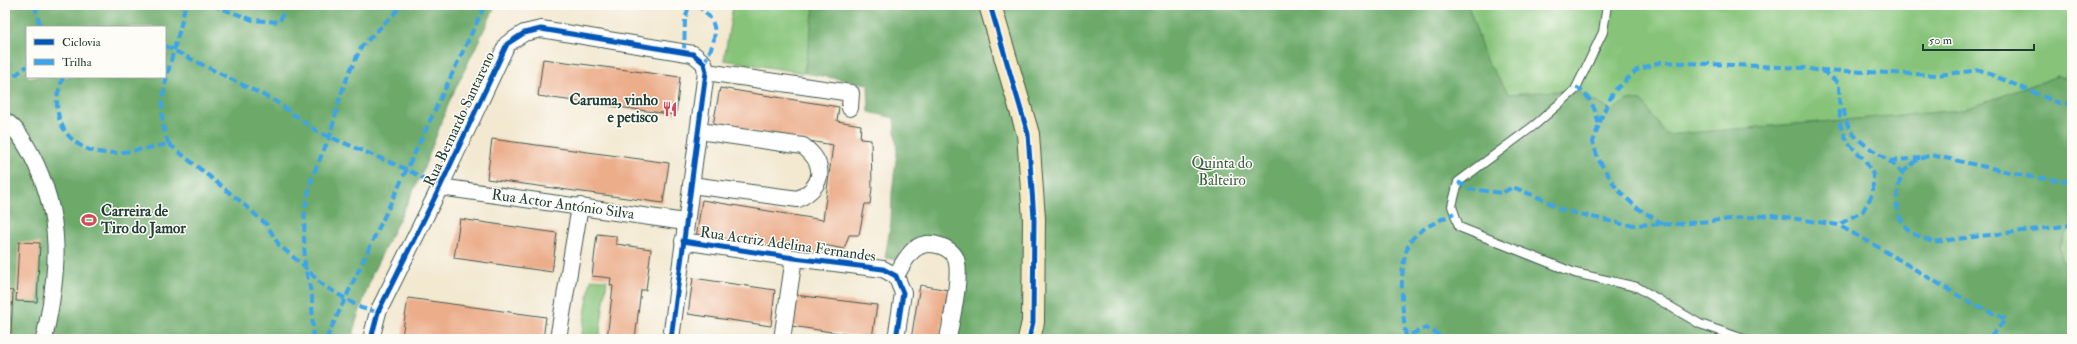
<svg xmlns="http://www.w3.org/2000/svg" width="2077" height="344" font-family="'IM FELL Double Pica',serif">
<rect width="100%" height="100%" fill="#fdfcf7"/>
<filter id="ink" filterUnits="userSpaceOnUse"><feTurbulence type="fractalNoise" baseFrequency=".025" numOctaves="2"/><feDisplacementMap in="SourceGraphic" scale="8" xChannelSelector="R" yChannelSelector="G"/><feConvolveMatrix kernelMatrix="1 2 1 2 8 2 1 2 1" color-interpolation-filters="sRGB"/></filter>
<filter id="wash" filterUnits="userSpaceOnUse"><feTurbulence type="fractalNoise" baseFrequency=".012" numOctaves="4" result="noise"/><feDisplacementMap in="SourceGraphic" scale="16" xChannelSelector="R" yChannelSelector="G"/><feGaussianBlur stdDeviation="0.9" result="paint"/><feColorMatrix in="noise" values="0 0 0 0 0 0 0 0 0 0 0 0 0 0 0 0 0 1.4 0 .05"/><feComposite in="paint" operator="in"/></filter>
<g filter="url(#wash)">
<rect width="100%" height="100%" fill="#f3e8d0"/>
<!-- green -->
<g fill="#87c47a" stroke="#538057">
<path d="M733,5H797L814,8L804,73L724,60Z"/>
<path d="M1468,5H2072V80L2058,76L1963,110L1666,135L1642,101L1627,100L1612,111L1575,90L1509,94L1486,60Z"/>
<path d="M2072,222V268L2063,261L2059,247Z"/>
<path d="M591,279L607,280L599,339H581Z"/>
</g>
<!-- forest -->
<g fill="#6daa6a" stroke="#46744f" fill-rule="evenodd">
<path d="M5,5H496L450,100L422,173L373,272L355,325L353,339H5ZM27,27H165V77H27Z"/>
<path d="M797,5H1468L1486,60L1509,94L1575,90L1612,111L1627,100L1642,101L1666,135L1963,110L2058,76L2072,80V222L2059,247L2063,261L2072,268V339H955L961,260L919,238C907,243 902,249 896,260L885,258L891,222L892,193L897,152L894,118L869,112L868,84L804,73L814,8Z"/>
</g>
<g id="blocks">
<!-- building -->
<g fill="#ecad8b">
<path d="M543,59L680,77L676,115L538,96Z"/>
<path d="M720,88L839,107L837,121L861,125L860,139L871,140L872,188L870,204H865L859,235H849L844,249L819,244L817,258L696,238L702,200L823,220L833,145L713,125Z"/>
<path d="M492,139L669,163L663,203L487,179Z"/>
<path d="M460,219L557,233L552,272L454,258Z"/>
<path d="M597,234L616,236V244L651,249L646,290H641L635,339H607L613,286L610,285L611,278L592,276Z"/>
<path d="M19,242L40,243L37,302L16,301Z"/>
<path d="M693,278L775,290L771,326L688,314Z"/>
<path d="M920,285L948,290L940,339H911Z"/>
<path d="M5,290L13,291L11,333H5Z"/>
<path d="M795,295L877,305L872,338L791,326Z"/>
<path d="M408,298L546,317L543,339H423L402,336Z"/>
</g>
</g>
</g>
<g filter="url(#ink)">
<use href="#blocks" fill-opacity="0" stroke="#3f574b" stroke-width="1"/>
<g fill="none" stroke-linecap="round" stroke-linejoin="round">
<!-- lane casing -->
<g stroke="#3f574b" stroke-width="10">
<path id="lane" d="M1607,5L1603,32L1575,90L1536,124L1458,182L1452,206L1459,227L1575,273L1637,287L1700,324L1744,339"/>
</g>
<!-- street casing -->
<g stroke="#3f574b" stroke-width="18">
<g id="street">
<path d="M706,72L851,93L850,108"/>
<path d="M5,121C16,127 25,143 31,154C64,217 59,272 44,339"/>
<path d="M691,185L798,199C824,186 827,164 803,146L699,131"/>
<path d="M440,187L685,222"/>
<path d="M683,241L794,258L883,269L896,276L903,293L896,339"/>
<path d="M896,276C906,257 916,237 941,246C947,248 954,253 956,259C962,276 951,320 948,339"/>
<path d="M371,339L378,312L440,187L507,44L524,33L541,29L693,54L704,63L706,72L671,339"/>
<path d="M558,339L580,206"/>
<path d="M782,339L794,258"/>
</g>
</g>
<!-- secondary casing -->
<g stroke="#3f574b" stroke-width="24">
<path id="secondary" d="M990,5L1028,134L1034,219L1033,322L1029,339"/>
</g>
<!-- lane -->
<use href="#lane" stroke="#fff" stroke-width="8"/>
<!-- street -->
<use href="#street" stroke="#fff" stroke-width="16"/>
<!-- secondary -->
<use href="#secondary" stroke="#f6e9c3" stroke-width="22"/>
<!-- quiet -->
<g stroke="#3da4eb" stroke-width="4" stroke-dasharray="8 4" stroke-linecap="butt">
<path d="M35,5L40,27"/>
<path d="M212,5L253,20L280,22L285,5"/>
<path d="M696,5C722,22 717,39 704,63"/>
<path d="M165,46L275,101L318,132L406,169L440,187"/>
<path d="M684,52L685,20L689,5"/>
<path d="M1820,70L1937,75L1980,70L2059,103L2072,104"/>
<path d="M63,77C61,84 58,91 57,98C55,130 77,153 109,153C128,153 150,147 169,144L240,201L267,225L279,245L305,267L321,284L361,308L378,312"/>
<path d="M5,83L27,66"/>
<path d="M1576,87C1590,95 1596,110 1599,126"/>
<path d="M1844,109C1846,146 1883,149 1902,173C1896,192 1892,219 1912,233C1918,236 1926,239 1932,242L2072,225"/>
<path d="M169,144C149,103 179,47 185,5"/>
<path d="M1890,161L1920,158"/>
<path d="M1902,173L1917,160L1931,155L2032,177L2072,182"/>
<path d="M1458,182L1470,189L1502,193L1513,187L1547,201L1559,209L1626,225L1679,224L1772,215L1838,225L1878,247L1969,302L2006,319L1989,339"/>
<path d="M1663,224L1636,207L1617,189L1598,159L1593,142L1603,113L1614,91L1637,70L1661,62L1806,68L1824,72L1839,83L1840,125L1848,143L1864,159L1873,174V193L1863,211L1838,225"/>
<path d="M1406,336C1402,310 1398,268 1409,244C1415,230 1441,220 1454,213"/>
<path d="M313,339L312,296L305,267L304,236L305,208L312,177L330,136L340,97L348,75L362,46L403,5"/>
<path d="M326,339L485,5"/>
<path d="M1400,339L1426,328L1447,339"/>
</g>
<!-- cycleway casing -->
<g stroke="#fdfcf7" stroke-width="8">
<g id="cycleway">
<path d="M990,5L1028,134L1034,219L1033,322L1029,339"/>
<path d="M683,241L794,258L883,269L896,276L903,293L896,339"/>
<path d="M371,339L378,312L440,187L507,44L524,33L541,29L693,54L704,63L706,72L671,339"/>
</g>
</g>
<!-- cycleway -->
<use href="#cycleway" stroke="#0057b8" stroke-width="5"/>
</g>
</g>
<!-- icons -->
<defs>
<g id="restaurant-bare" transform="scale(1.2)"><path d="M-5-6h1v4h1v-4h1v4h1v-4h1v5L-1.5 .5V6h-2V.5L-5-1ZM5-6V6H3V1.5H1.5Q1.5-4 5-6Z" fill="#d1495b" stroke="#fdfcf7" stroke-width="2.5" paint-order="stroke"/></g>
<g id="stadium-bare" transform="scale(1.2)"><path d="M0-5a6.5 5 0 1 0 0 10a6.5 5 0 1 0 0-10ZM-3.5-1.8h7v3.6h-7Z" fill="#d1495b" stroke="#fdfcf7" stroke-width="2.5" paint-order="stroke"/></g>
</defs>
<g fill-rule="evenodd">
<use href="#restaurant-bare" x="670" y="109"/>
<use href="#stadium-bare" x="89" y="220"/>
</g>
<g text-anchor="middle" stroke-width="3" stroke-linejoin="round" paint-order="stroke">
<!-- poi labels -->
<g font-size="15" font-weight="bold" fill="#1f3d34" stroke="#fdfcf7" text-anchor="end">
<text x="658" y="105">Caruma, vinho<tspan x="658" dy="17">e petisco</tspan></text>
<text x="101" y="216" text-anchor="start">Carreira de<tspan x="101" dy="17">Tiro do Jamor</tspan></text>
</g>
<!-- street labels -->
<g font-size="15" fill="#1f3d34" stroke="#fdfcf7">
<text transform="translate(459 119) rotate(-65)" y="5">Rua Bernardo Santareno</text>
<text transform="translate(563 204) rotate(8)" y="5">Rua Actor António Silva</text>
<text transform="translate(788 244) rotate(8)" y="5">Rua Actriz Adelina Fernandes</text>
</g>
<!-- park labels -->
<g font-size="15" fill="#395f46" stroke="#fdfcf7">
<text x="1222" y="168">Quinta do<tspan x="1222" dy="17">Balteiro</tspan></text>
</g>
</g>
<!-- margin -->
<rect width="2077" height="344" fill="none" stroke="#fdfcf7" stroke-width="20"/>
<!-- legend -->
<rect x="26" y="26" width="140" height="52" fill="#fdfcf7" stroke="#a4b0a9"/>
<rect x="34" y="39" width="20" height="6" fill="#0057b8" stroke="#a4b0a9"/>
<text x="62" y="46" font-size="12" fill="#1f3d34">Ciclovia</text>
<rect x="34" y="59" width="20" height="6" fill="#3da4eb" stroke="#a4b0a9"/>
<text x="62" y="66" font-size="12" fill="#1f3d34">Trilha</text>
<!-- scale -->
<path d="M1923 44v6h111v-6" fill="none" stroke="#1f3d34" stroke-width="2"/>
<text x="1929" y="44" font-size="12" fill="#1f3d34" stroke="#fdfcf7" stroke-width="3" paint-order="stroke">50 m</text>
</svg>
